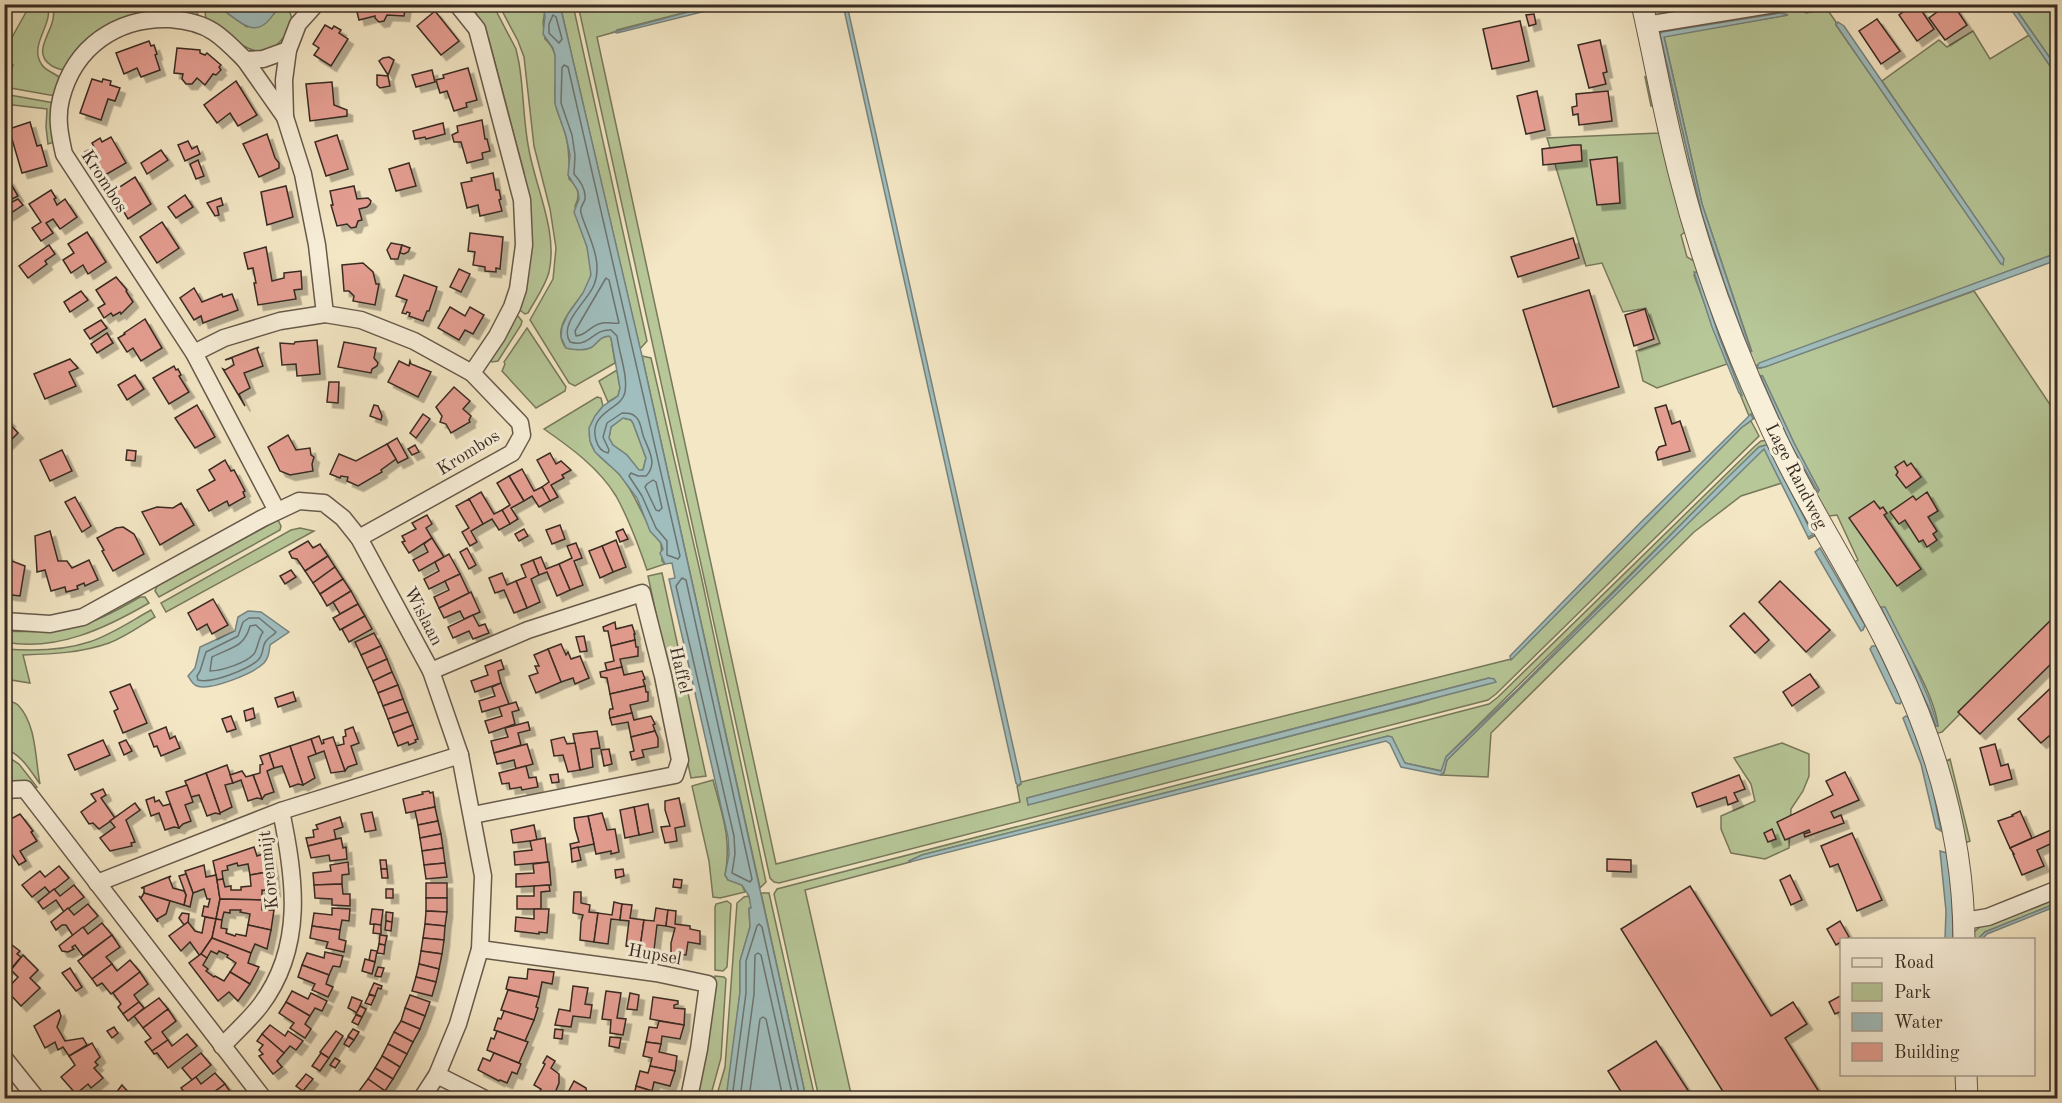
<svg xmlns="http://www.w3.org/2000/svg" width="2062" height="1103" font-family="'Old Standard TT',serif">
<defs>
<filter id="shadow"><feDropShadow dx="5.5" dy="5.5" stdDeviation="0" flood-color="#0004"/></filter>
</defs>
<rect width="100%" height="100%" fill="#f4e7c5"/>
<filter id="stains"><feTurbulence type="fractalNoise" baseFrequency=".00333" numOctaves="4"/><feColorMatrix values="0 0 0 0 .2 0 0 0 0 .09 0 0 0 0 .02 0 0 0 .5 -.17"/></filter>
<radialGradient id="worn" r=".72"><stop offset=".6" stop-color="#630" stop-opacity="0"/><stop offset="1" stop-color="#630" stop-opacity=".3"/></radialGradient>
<!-- green -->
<g fill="#b7c798" stroke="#78795d" stroke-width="1.5" fill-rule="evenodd">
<path d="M194,4L199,18L156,12L136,14L121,20L65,70C60,70 56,68 52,66C33,55 48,37 52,23C54,17 54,11 53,5Z"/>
<path d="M30,5H48C53,26 28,45 42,65C47,72 56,73 61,79L55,96L5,87V77H9L13,65L7,63L4,65L5,50Z"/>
<path d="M200,5H216L247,27L274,14L279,5H288L293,23C263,77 242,41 206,21L205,11Z"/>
<path d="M468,5H493L516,49L519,63C524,92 523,121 529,150C536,189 558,232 549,272C545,287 535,300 528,313L525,314L517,308L530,229L524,173L489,40L483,26Z"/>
<path d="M499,5H543L545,10L543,23L545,39C565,56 551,84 556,106C558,116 564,126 566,137C570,151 569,165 569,179C578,187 581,195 575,206C579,227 597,262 589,283C581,302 548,325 566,348C573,350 586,350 592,347C599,342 599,337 609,336L611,338L615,363L575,386L569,383L530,320L553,279L556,248L550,209L534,146L524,57L518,41Z"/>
<path d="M560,5H573L647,341L640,349Z"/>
<path d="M578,5H714L617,30L615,32L597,37L776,864L1020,802L1017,786L1021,784V782L1511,659L1741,428L1751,421L1759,436L1496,694L1488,700L779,883L774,882L770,878ZM1489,678L1422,702L1028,804L1027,798Z"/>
<path d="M1798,5H1848L1827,9L1825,6L1802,10L1806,13L1827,9L1836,22V25L2003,264V259L1882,81L1939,40L1947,47L1973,31L1990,59L2029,35L2057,76V253L1757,365V368H1761L1974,291L2057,415V616L1942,732L1938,733L1933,731L1854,569L1855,562L1858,560L1837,515L1829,516L1823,514L1740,341L1688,178L1657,33L1660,29L1669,25ZM1781,13L1788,15L1664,36L1702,204L1752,352L1724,282L1702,214L1660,34L1662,32ZM1762,375L1794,443L1819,490L1818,492L1815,490L1790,443ZM1881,609C1900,640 1934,691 1938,726H1936Z"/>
<path d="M2013,5H2057V68Z"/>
<path d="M1645,77L1651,80L1687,226L1685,232L1681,235L1687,257L1699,264L1758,415L1753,419L1751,414L1749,416L1740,394L1741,395L1698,273L1696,272L1694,275L1727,364L1657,388L1643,381L1636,351L1660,343L1646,308L1623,312L1602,263L1586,266L1547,138L1659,133L1654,105L1651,106Z"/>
<path d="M4,94L54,103V142L48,144L46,127L47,109L5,104Z"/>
<path d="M517,315L522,321L521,325L498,361L492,362L489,358Z"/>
<path d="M527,328L566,387L565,391L536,408L502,371L505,364L504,362Z"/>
<path d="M642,356L651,358L702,580L766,882L760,888Z"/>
<path d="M617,370L620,388L618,396L608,402L599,381Z"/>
<path d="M597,397L601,398L603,406C595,416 587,426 590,440C593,456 610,463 620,475C638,496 643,523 661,543L662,561L665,564L647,570C638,544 629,519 616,496C599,468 570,447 544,429Z"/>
<path d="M623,418L631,420L633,423L646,458L643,470L639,471L627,455L613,445L609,438L611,427Z"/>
<path d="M1769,440L1818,534L1809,539L1808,537L1812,534L1811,530L1769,448L1765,445L1759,447L1446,757L1442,771L1405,763L1388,736L922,855L909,861L910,862L805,890L852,1098H819L774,894L777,889L1489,704L1498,697L1755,446L1761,441Z"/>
<path d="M1765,449L1782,483L1741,496L1694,532L1491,733L1488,777L1440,775L1444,773L1447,760L1761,451Z"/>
<path d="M278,520L281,526L280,530L159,597L155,591L157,586Z"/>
<path d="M300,528L314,531L166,612L161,603L291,530Z"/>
<path d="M662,573L706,776L691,778L648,576Z"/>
<path d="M140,597H145L149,603C106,628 56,652 5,642V631C66,634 88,628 140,597Z"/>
<path d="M151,610L155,617C140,626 125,637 109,643C81,653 52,654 23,655L30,683L5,679V649C32,651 62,651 89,642C111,635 131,621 151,610Z"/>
<path d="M5,700C9,701 15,702 18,705C37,725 35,759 40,784C30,770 21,754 5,749Z"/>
<path d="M1782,743L1809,754V776L1803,791L1791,809L1789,848L1765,859L1731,853L1721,829V816L1755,801L1751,784L1734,758Z"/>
<path d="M5,755L19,764L37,787L34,788L5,782Z"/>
<path d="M1950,759L1970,841L1965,843L1944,762Z"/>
<path d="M713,780C722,814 732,839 725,875L728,880L742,885L745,892L720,898L713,897L709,861L692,786Z"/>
<path d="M761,893H769L815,1098H806Z"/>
<path d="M2057,894V903L1985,932L1978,939L1971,940L1974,932L1981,926Z"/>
<path d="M749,896L752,908L749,909L750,927L740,961V992L729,1086L726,1098H716L725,1067L737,903L744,897Z"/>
<path d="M727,901L731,904L727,967L723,971L715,970V907L716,904Z"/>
<path d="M715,976L724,977L726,979L721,1058L710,1098H694L709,1025Z"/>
</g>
<!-- water -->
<g fill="#a0bebe" stroke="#768380" stroke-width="1.5" fill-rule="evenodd">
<path d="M216,5L279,4V5C258,45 244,24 216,5Z"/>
<path d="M543,5H560L642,356L806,1098H726L740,992V961L750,927L749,908H751L749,896L742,885L728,880L725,875L729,854L728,837L669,579L675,578L672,563L665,564L660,553L663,549L661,543L650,531L637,498L619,474L595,452L590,441L589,428L595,416L603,406L618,396L620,388L611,338L609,336C599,337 599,342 592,347C585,351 573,350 566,348L561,337L562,327L568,314L583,293L591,275L587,247L574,212L579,199L578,191L568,175L570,155L566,136L555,104V55L553,48L543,34L545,16ZM623,418L631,420L633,423L646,458L643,470H639L627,455L613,445L609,438L611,427Z"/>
<path d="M714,5H730L617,33L614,32Z"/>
<path d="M843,5H847L1021,782L1019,786L1016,783Z"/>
<path d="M2008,5H2013L2057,68V76Z"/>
<path d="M1781,13L1788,15L1664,37L1702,204L1751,351L1750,353L1724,282L1702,214L1660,34L1662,32Z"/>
<path d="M1838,22L1844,26L2004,259L2003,264H2001L1836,25Z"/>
<path d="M2057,253V260L1765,367L1757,368L1759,363Z"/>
<path d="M1694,272L1698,273L1720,339L1742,395L1739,393L1712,327Z"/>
<path d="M1760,375L1763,377L1794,443L1819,490L1818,492L1790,443Z"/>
<path d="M1751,414L1753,419L1741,428L1511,660L1510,656L1640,523Z"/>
<path d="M1767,445L1813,535L1808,537L1764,449L1447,760L1444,772L1440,775L1401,767L1390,744L1386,741L910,862L909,861L922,855L1388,736L1392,737L1405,763L1441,771L1446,757L1519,688L1728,477L1759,447Z"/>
<path d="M1820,548L1865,625L1863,630L1861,631L1815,552Z"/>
<path d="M1881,607H1885L1912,660L1929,699L1938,726H1936L1930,710Z"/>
<path d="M248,611L261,612L289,632L270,645C269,652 269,657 264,663C254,673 211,691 197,686C192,684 191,680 188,676L195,668L200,647L235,631L238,617Z"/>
<path d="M1872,646H1876L1902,700L1900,704L1896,703L1870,649Z"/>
<path d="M1489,678L1494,679L1496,682L1028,805L1027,798Z"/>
<path d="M1906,716L1909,718L1929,770L1941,831L1936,828L1921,764L1903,718Z"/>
<path d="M1940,851L1947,853L1952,891L1953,939H1945L1946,911Z"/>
<path d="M2057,903V906L1987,934L1982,939H1978L1985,932Z"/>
</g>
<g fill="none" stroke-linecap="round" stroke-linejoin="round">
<!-- shore -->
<g stroke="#6c7470" stroke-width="1.5">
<path d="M553,15L556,17L562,39L559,43L549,33V24Z"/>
<path d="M564,65L568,67L680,556L678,559L667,555V541L656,528L642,496L629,476L631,473L638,476H646C659,463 647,448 643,435C641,429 641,422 636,417C632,413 628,413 622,413L607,423L603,437L609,450L608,453C602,452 598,447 596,440C588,411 622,410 625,392C628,375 619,353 617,336L611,330C592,329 590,348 570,342C558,323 588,301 594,285C604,261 587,234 581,213C579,207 584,204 585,199C586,189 580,181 574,174L575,155L572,135L561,103L562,68Z"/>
<path d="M606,278L609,280L619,323C613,324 605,321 599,324C589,327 587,335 576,336L575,331Z"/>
<path d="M653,480L656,482L662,508L659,511L656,510L645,487L647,484Z"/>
<path d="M682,578L686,580L752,879L750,882L732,873L735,854L734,836L676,586Z"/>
<path d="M249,618H259L276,632C273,636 269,637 266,641C262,646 264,653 259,659C250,669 211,684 198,680L197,676L200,671L206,652L238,636L243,622Z"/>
<path d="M256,625L263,632C258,639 258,648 254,654C246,663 221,671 210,671L212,657C231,647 244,648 250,626Z"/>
<path d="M732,1098L746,993V961L757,926L759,924L762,927L800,1098"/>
<path d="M740,1098L754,994L755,955L758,953L761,955L793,1098"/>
<path d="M749,1098L760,1019L763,1017L766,1019L783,1098"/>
</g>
</g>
<!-- building -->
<g fill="#e69f93" stroke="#382b22" stroke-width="1.5" filter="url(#shadow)">
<path d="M355,4H406L404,16L387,15L384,21L379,22L375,18V16L359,20Z"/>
<path d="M1914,4H1917L1934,29L1917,41L1899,15Z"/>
<path d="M1948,4H1953L1967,25L1945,40L1929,18Z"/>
<path d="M435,11L459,41L441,55L417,26Z"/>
<path d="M1534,14L1536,24L1529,26L1526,15Z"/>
<path d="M1877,19L1900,51L1881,64L1859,31Z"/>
<path d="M1520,21L1529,61L1492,69L1483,29Z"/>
<path d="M325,25L332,29L334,26L341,30L339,33L348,39L331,66L314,55L319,48L313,44Z"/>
<path d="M1600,40L1607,72L1603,73L1606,84L1589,88L1578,45Z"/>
<path d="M149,41L151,46L154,45L157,54L155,55L160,70L141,77L137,68L124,74L116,53Z"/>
<path d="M177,48L200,50V53L205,55L207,53L221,65L219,67L221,70L216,75L213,74L205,85L197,78L192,84H186L182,79L183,74L174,73Z"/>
<path d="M389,57L394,60L388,75L379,61L383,58Z"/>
<path d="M468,68L477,100L466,103L467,107L454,111L447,91L440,93L436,80L444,78L443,75Z"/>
<path d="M432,70L435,82L416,87L412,75Z"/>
<path d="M377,75L388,76L390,86L380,88L377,85Z"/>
<path d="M92,79L102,82L103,79L111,81L110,85L120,88L115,101L108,99L101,120L80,113Z"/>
<path d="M236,81L257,115L238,126L230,113L217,123L204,105Z"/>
<path d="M332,82L334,105L347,110V116L310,121L306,84Z"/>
<path d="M1537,91L1545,130L1526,134L1517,96Z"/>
<path d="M1608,91L1612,121L1579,125L1578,114L1573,115L1572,107L1577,106L1576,94Z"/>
<path d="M482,120L485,139H487L490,151L482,153L483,159L467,163L461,142H454L452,135L458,132L457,126Z"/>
<path d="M30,122L37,146L41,145L47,166L22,173L9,129Z"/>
<path d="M443,123L445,134L426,139L425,137L415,139L413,131Z"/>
<path d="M267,134L275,158L279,163V168L259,177L243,144Z"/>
<path d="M337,135L348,169L326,176L315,142Z"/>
<path d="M111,137L126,163L100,178L85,152L94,147L92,143L100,138L102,142Z"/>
<path d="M188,141L192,149L197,146L200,154L185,161L178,145Z"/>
<path d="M1574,145H1581L1582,161L1543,165L1542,149Z"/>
<path d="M161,150L168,160L147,174L141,163Z"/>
<path d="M1617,157L1620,203L1597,205L1590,160Z"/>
<path d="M198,160L204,176L196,179L190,164Z"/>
<path d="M409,163L416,186L396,191L389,169Z"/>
<path d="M493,173L496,190H499L501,199L499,200L502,211L480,216L478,205L467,208L461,183L472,181L471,178Z"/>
<path d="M135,177L151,204L128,219L112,192Z"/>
<path d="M8,179L18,196L4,203V181Z"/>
<path d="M286,186L293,217L267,225L261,192Z"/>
<path d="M354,186L357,199L368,198L371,201L370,204L367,207L359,209L362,220L358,221L356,227L351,228L347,224L337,226L331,205H333L330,191Z"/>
<path d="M51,190L56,198L54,199L57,205L65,199L77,217L60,229L53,219L46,223L53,233L41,241L32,228L41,222L29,204Z"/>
<path d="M185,195L193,207L176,218L168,207Z"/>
<path d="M221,198L223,205L217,207L219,215L215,216L207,203Z"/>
<path d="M18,199L23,205L8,215L4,206Z"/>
<path d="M162,222L179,248L157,263L140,237Z"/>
<path d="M87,232L106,262L88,274L83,265L71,273L63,260L74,253L68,244Z"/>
<path d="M470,233L503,237L500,269L496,268V272L485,271V267L473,265L475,252L468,251Z"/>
<path d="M1573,238L1579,258L1518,277L1511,257Z"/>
<path d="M391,243L402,245L398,259H391L387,250Z"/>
<path d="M49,245L55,254L45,261L47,264L28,278L19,266Z"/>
<path d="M402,245L410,248L408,252L404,254L400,253Z"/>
<path d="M266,247L272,281L284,278V273L301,271L302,289L294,290L296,299L258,305L254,283H256L253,268L248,269L244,253Z"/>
<path d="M363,263L373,272L376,284H379L375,305L353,301L354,296L349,291H344L342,265Z"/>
<path d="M459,269L470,274L461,292L450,287Z"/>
<path d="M404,275L437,287L429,311H427L423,321L409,316L410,313L407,312L406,314L402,313L407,300L396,296Z"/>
<path d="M116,277L127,290L126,291L133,302L121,314L120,312L113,316L111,313L104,318L98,308L105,304L96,290Z"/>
<path d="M194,288L202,302L222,294L223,297L232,294L238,310L203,323L201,316L194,320L180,298Z"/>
<path d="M1589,290L1619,387L1553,407L1523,310Z"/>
<path d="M81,291L88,300L70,312L64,302Z"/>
<path d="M450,307L465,316L470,307L484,315L473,334L465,330L459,340L438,328Z"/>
<path d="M1645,309L1654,339L1634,346L1625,315Z"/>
<path d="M145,319L162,348L141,361L133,348L127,352L118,338L125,334L124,333Z"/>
<path d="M101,320L107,328L90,339L84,330Z"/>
<path d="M107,333L113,343L97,353L91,344Z"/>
<path d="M317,340L320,374L297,376L296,364L282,365L280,343L294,344L295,342Z"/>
<path d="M344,342L376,348L374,358L378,363L377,366L372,369L371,373L338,367Z"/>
<path d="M259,347L257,349L263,366L244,373L250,388L239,394L245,406L223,369L225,370L234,365L232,358L225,360Z"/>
<path d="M70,359L78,368L69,372L76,386L45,399L34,374Z"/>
<path d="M399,361L409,366L410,361L411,364L431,372L418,397L388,382Z"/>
<path d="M174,366L176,370L178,369L181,375L179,376L189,392L169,404L153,378Z"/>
<path d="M135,375L144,389L127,400L118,385Z"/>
<path d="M329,382H339L338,403L327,402Z"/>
<path d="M454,387L470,401L463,409L471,416L469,420L470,422L451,433L446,424L440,422L442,416L436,407Z"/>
<path d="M197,405L215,437L195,448L175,418Z"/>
<path d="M374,405L378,406L382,416L381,420L370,416Z"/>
<path d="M1666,405L1672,424L1680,421L1690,451L1658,460L1656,452L1659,447L1666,445L1655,408Z"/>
<path d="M423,414L430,419L416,438L410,433Z"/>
<path d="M4,416L10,421L8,422L18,433L4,447Z"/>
<path d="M288,435L296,450L310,448L311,455L314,457L312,464L313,471L290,475L280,471L268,447Z"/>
<path d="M397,438L408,458L398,463L387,444Z"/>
<path d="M387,444L396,459L381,470L382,472L358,486L347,481L348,477L341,476L340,478L330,474L339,454L356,461Z"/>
<path d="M415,445L419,452L412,455L408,449Z"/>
<path d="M62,450L72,471L50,481L40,460Z"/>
<path d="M127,450L136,451L135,461L126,460Z"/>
<path d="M550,453L556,464L561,461L571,470L562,475L564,478L551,485L558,497L550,501L542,487L549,482L537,460Z"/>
<path d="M225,460L231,471L234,470L245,491L243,492L245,497L229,506L227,501L209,511L197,490L215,480L209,470Z"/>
<path d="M1904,461L1907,466L1911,463L1921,477L1906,488L1896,475L1898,472L1895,467Z"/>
<path d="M522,469L534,491L542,487L550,501L539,507L532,496L524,501L509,476Z"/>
<path d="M509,476L524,501L511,508L518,519L510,524L502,510L510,505L497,483Z"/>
<path d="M481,492L494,514L502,510L510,524L499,530L492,519L483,524L469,499Z"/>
<path d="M1927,492L1938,511L1928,517L1937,531L1933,534L1937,540L1927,547L1923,540L1919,542L1905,520L1899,524L1890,512L1913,496L1916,500Z"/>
<path d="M75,497L91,526L82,532L65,502Z"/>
<path d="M469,499L483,524L471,531L477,542L470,546L462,532L469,528L456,506Z"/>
<path d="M1874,501L1880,509L1883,507L1887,513L1884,515L1921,569L1897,586L1849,518Z"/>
<path d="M181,503L194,525L160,545L142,512L157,507L173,508Z"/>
<path d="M427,515L432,524L426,528L432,538L409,553L402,542L405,541L402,536L416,529L412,523Z"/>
<path d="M560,525L565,539L552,544L546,530Z"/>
<path d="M123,527L134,534L144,554L113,571L102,551L104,550L97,538L116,528Z"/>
<path d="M524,529L528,536L519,541L515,534Z"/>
<path d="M623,529L628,539L620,542L616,532Z"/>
<path d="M50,531L58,561H67L72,568L89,560L98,580L85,586L84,583L77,586L78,589L66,592L65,587L51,591L45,570L37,572L35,536Z"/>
<path d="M432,538L444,557L419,571L413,560L428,552L424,544Z"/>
<path d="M616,540L626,567L613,572L602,546Z"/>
<path d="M308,541L313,548L320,544L328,556L305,571L297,559L292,558L289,552Z"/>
<path d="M576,543L582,558L574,561L583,585L570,590L559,564L572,558L567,546Z"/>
<path d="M602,546L613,572L600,578L589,551Z"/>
<path d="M467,548L476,565L469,569L460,552Z"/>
<path d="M4,553L8,555L9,560L25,566L20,596L4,594Z"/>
<path d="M449,554L460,574L429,589L424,579L439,571L435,562Z"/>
<path d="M328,556L335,567L313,583L305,571Z"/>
<path d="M541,557L546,569L559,564L570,590L557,596L547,572L539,575L533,560Z"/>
<path d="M533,560L539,575L531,579L540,602L527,608L516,581L526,577L521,565Z"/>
<path d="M335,567L343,579L320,594L313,583Z"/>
<path d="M291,570L296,577L285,584L280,576Z"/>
<path d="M502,573L507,585L516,581L527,608L514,613L504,590L495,593L489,578Z"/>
<path d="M460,574L469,593L439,608L434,597L449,590L445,581Z"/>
<path d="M343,579L351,591L327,606L320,594Z"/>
<path d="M1780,581L1830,630L1806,652L1759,602Z"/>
<path d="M351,591L358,604L340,614L333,602Z"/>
<path d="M471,592L480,612L464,619L460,611L444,618L439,608Z"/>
<path d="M213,599L228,625L212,634L207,624L197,630L188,613Z"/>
<path d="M358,604L365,616L340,630L333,618Z"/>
<path d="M1744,613L1769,640L1755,653L1730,626Z"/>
<path d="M2058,613V657L1980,734L1958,712Z"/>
<path d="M473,615L479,626L485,624L489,633L473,639L469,631L453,638L448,627Z"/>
<path d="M365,616L372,629L349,642L342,629Z"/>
<path d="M615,622L616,629L632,625L635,634H634L635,640L611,646L608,631H604L603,627Z"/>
<path d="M374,633L381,646L361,655L355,642Z"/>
<path d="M584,636L587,651L580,652L576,637Z"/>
<path d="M635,640L636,647H638V656L620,659L622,667L607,671L605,663L614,661L611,646Z"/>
<path d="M561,644L566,655L568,652L571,659L580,656L589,678L575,684L573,678L561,682L548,649Z"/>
<path d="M381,646L387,659L367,668L361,655Z"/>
<path d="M548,649L561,682L536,693L529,676L538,673L535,666H539L534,655Z"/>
<path d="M387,659L392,672L373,681L367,668Z"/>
<path d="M501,660L504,669L498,671L501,683L475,692L471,681L488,675L485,666Z"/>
<path d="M622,667L624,675L642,671L645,679L643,680L645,686L610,694L607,678L601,677L600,672Z"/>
<path d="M392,672L398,685L378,693L373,681Z"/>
<path d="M1810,674L1819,687L1792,706L1783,692Z"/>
<path d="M2058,681V737L2053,740L2049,736L2041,743L2018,719Z"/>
<path d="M501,683L509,704L482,712L479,701L495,696L492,687Z"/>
<path d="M130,684L147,723L123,733L114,711L118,709L110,692Z"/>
<path d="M398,685L403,699L383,706L378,693Z"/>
<path d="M645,686L646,692H648V701L630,705L632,713L610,718L609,712L610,709H613L610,694Z"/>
<path d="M293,692L296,701L278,707L275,698Z"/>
<path d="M403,699L408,712L388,719L383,706Z"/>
<path d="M516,702L519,710L512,712L515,724L489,733L485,721L502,716L499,707Z"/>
<path d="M253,708L255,718L246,721L244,711Z"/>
<path d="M408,712L413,725L393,733L388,719Z"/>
<path d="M632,713L634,720L651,716L655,724L653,725L655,731L631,737L628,722L612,725L610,718Z"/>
<path d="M231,716L236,729L227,732L222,719Z"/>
<path d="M528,722L530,730L518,733L521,745L494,753L491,741L508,737L505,728Z"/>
<path d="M413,725L418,739L415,740L416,742L409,745L408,742L398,746L393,733Z"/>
<path d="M166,727L170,739L175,736L180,748L161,756L157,746L154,747L149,734Z"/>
<path d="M353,727L359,743L351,746L357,764L348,767L345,771L336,746L344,744L343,737L346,736L345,730Z"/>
<path d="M597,731L600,748L591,749L593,767L580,770L573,734Z"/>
<path d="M655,731L658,738V747L642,750L644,757L632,760L630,752L634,751L631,737Z"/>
<path d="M319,736L322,744L324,743L323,740L333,737L345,771L331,773L324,751L316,754L311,739Z"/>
<path d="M564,737L567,744L575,743L580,770L568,772L563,755L554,756L551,740Z"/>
<path d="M311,739L316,754L308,757L315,778L303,785L290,746Z"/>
<path d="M103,740L110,755L75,770L68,755Z"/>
<path d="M126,740L132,751L124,755L119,743Z"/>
<path d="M527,744L533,764L516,769L514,760L497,764L494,753Z"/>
<path d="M1995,744L2001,766L2008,764L2012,779L1990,785L1980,748Z"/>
<path d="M290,746L303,785L298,784L290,787L282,766L274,768L269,753Z"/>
<path d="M609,749L612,764L604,766L601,750Z"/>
<path d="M269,753L274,768L267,771L274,792L265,795L262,799L253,775L260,773V765L263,764L260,756Z"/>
<path d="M227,765L233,783L225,785L232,807L220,813L206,773Z"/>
<path d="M526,766L529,778L536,777L538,787L522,790L521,787L510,789L509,783L502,784L499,773Z"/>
<path d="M242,771L246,777L253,775L262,799L257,798L248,801L241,780L233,783L230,775Z"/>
<path d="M1845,772L1859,800L1831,812L1834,818L1841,815L1844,823L1805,837L1804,834L1810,832L1809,830L1785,840L1777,822L1833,795L1826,781Z"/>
<path d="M206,773L220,813V814L215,813L207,816L199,795L191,797L185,781Z"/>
<path d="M558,774L559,782L552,783L550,775Z"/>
<path d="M1739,775L1745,789L1734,793L1738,801L1728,805L1726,797L1697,807L1692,793Z"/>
<path d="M187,785L193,802L185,805L191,821L183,824L179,828L166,792Z"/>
<path d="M103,789L106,795L101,798L115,818L99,829L93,823L89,824L81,812L96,801L91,794Z"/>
<path d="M429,791L430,793L433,792L435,807L406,813L403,799L423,794L422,792Z"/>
<path d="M154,797L155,802L159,800L163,806L170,804L179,828L174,827L165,830L159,813L151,816L146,800Z"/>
<path d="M679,798L685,826L675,828L677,841L665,843L661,827L670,826L665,810V801Z"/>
<path d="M135,803L140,810L126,820L135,842L131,843L132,846L110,851L100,838L115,827L110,821Z"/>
<path d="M648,804L653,832L639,835L634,807Z"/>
<path d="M435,807L438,821L418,825L415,811Z"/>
<path d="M634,807L639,835L625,838L620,810Z"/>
<path d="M2020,811L2032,838L2010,848L1998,821L2013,816L2012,815Z"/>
<path d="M372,812L376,830L365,832L361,814Z"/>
<path d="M602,813L607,830L615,829L619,852L611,854V851L596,854L588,816Z"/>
<path d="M20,814L33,831L31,832L37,841L20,851L26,861L19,865L5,844L11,840L4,830V820L10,817L11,819Z"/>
<path d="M588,816L594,844L571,849L570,844L579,842L575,828L574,818Z"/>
<path d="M340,817L343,827L334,830L336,839L308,846L306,838L314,837L313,830L318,829L316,825Z"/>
<path d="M438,821L441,834L420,838L418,825Z"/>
<path d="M534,825L537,840L513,843L511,830Z"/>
<path d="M2058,827V851L2054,853L2050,844L2037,850L2044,866L2022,875L2013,854H2014L2010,848Z"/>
<path d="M1772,829L1776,839L1768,842L1764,833Z"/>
<path d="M1852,833L1882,900L1857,911L1838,864L1830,867L1821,846Z"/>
<path d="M441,834L443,848L422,851L420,838Z"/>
<path d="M341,838L343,848L346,847L347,859L330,861L329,855L311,858L308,846Z"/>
<path d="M545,838L548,862L515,865L514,852L532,850L530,841Z"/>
<path d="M254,847L257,856L269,852L273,871L250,875L248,864L238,866L237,863L227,866L228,870L222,871L223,879L217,880L213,861Z"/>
<path d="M578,847L581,860L572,862L571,849Z"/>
<path d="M443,848L445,863L424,865L422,851Z"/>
<path d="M1607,859L1631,860V872L1607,871Z"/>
<path d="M380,860H386L387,869H381Z"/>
<path d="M348,862L349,874L342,875V884L314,885L313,873L331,871L330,865Z"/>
<path d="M549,862L551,885L516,887V874L534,873L533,864Z"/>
<path d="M445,863L447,877L426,879L424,865Z"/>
<path d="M204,865L206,877L216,875L217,880L220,899L216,919L202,916L204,906L208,907L210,899H207L204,889L193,893L185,871Z"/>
<path d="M59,866L69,878L50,893L45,887L32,897L22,885L40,871L45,877Z"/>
<path d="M387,869L388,878H382L381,869Z"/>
<path d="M623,869L624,876L616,878L615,870Z"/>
<path d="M273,871L275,891L262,890V900L220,899L217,880L223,879L225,887L231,886V890H241V887L251,886L250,875Z"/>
<path d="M186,874L193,893L190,907L184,905L186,895L179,876Z"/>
<path d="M1790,875L1802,900L1791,905L1780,880Z"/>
<path d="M171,876L169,878L173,888L184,891L186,895L184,905L144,893V888H141Z"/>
<path d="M674,879L682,880L681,888L673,887Z"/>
<rect x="426" y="883" width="21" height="15"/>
<path d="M342,884L343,894H350V906L332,905V899L315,898L314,885Z"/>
<path d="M74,885L84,897L64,912L56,900L43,909L38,902L54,889L60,896Z"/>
<path d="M549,885L550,891L541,892V909H517V896H534V886Z"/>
<path d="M1690,886L1771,1016L1793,1002L1807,1024L1785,1038L1823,1098H1727L1621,929Z"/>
<rect x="386" y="889" width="7" height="9"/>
<path d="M574,892H581V903L590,905L589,912L598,913L594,942L580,940L581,922L583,915L573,913Z"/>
<path d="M144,893L170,901L166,914L157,919L158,922L139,896L141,898Z"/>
<path d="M426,898H447V912L426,911Z"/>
<path d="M220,899L262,900V910H274L271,930L248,925L250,914L240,912L241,910H230V913L224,912L222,920L216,919Z"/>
<path d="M614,902L622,904L620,920L611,919L608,944L594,942L598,913L612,915Z"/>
<path d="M88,904L98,916L73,936L66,925H62L56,930L51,922L68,908L74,915Z"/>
<path d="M622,904L632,905L630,918L644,920L640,948L626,946L629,921L620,920Z"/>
<path d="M332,908L350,909L349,921L342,920L340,930L312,926L314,913L332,915Z"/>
<path d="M656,908L668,910L666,926L657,925L654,950L640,948L644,920L654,921Z"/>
<path d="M372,909L383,910L381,925L370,924Z"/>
<path d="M534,909H549L547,933L539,932V934L515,931L516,917L534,919Z"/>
<path d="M668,910L676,911L675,924L690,926V929L700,931V944L688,942L686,955L671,953V943L675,928L666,926Z"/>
<path d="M426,911L447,912L445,926L425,924Z"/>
<path d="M386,912L393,913L392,922L386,921Z"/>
<path d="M182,913L189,914L188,922L184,925L179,918Z"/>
<path d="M205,917L216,919L212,938L201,954L200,956L190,942L181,951L169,936L188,922L195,931L202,933Z"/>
<path d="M216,919L222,920L221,928L227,929L226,933L235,936L236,934L246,936L248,925L271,930L267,949L255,944L251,953L212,938Z"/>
<path d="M386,921L392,922L391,931L385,930Z"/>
<path d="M1840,921L1849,937L1836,945L1827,929Z"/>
<path d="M102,923L112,935L83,956L75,945L72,947L74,949L68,952L62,951L59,946L83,927L88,934Z"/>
<path d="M374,924L381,925V934L373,933Z"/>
<path d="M425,924L445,926L444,940L423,938Z"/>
<path d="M312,926L340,930L339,939L346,941L344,952L326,948L328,942L310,938Z"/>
<path d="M112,935L120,947L106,957L112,964L92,979L78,961Z"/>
<path d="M380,935L387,936L385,945L379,944Z"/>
<path d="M212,938L251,953L248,963L259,967L250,984L230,972L236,963L227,957L228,955L219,951L217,954L211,951L207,958L201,954Z"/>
<path d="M423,938L444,940L442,954L421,951Z"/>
<path d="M8,942L20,951L17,954L21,957L10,970L4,966V944Z"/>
<path d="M379,944L385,945L384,954L377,953Z"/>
<path d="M371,950L377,951L375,962L369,960Z"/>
<path d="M421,951L442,954L439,969L419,964Z"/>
<path d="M325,952L343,956L340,967L333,966L329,975L302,965L307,953L324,958Z"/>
<path d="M201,954L207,958L203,965L208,969L206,971L214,977L215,976L224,981L230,972L250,984L238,1001L229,992L218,1001L189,963Z"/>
<path d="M23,955L38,970L30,978L40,988L21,1006L6,990L18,977L11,970Z"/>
<path d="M365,959L375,962L372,974L362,971Z"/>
<path d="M130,960L140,972L111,994L102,983L97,986L92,979L112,964L117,971Z"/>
<path d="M419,964L439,969L436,982L416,977Z"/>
<path d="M302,965L329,975L326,984L333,987L328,997L312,990L315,984L298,977Z"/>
<path d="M378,967L384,968L381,977L375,976Z"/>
<path d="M70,968L82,987L76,991L62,973Z"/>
<path d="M528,969L554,972L552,984L542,982L539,997L506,989L509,977L527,979Z"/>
<path d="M140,972L148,984L134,995L139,1002L123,1014L118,1007L121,1004L113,993Z"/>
<path d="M416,977L436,982L432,996L412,991Z"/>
<path d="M374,983L382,986L381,989L378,988L375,996L369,994Z"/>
<path d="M573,986L588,988L585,1004L592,1005L590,1018L573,1016L571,1027L555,1025L559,1009L570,1011Z"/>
<path d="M508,990L539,997L536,1007L538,1008L534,1020L501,1010Z"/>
<path d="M292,991L308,999L311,993L327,1001L322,1011L315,1008L310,1016L286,1002Z"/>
<path d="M606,991L621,993L617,1018L626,1019L623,1035L610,1033L611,1020L602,1019Z"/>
<path d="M630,993L639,995L637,1010L627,1009Z"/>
<path d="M369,995L375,996L371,1005L365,1003Z"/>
<path d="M410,995L430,1002L425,1016L405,1008Z"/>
<path d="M1842,995V1011L1835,1014L1829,1002Z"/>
<path d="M352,997L362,1001L357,1013L348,1008Z"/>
<path d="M653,997L678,1001V1004L674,1005V1008L685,1009L684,1025L650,1019Z"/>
<path d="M159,998L168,1009L143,1028L134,1016Z"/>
<path d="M139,1002L144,1008L128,1021L123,1014Z"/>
<path d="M286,1002L310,1016L305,1024L311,1029L305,1038L290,1028L294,1023L279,1013Z"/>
<path d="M360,1006L366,1009L362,1017L356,1014Z"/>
<path d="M405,1008L425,1016L420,1029L401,1021Z"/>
<path d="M168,1009L176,1021L162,1032L168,1040L152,1051L145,1042L151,1038L143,1028Z"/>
<path d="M59,1010L61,1016L57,1027L65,1041L83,1038L87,1045L69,1056L63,1047L58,1050L55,1042L45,1048L34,1026Z"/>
<path d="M504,1011L534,1020L525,1041L494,1030L498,1018L501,1019Z"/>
<path d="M356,1015L362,1017L358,1025L352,1022Z"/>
<path d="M401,1021L420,1029L413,1042L394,1032Z"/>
<path d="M659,1021L684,1025L680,1039L662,1036L661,1044L646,1042L649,1027L657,1028Z"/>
<path d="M270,1025L285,1036L288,1031L303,1041L296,1050L290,1046L284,1053L262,1034Z"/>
<path d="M114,1027L118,1033L112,1038L107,1031Z"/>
<path d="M353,1029L359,1032L354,1040L348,1036Z"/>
<path d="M555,1029L563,1030L562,1039L554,1038Z"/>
<path d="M336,1031L343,1036L329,1058L320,1052Z"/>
<path d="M497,1031L528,1042L519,1063L487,1050L491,1038L494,1039Z"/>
<path d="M394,1032L413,1042L407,1054L388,1044Z"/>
<path d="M187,1034L197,1046L168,1068L157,1053L154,1054L152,1051L168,1040L172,1046Z"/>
<path d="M262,1034L284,1053L277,1061L282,1067L273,1074L259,1056L263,1054L259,1050L263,1045L257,1041Z"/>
<path d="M348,1037L354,1040L349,1047L344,1044Z"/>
<path d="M610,1037L621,1038L619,1048L609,1046Z"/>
<path d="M1656,1041L1693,1098H1625L1608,1071Z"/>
<path d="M646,1042L661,1044L659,1052L677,1056L675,1071L650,1066L652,1058L643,1056Z"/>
<path d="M92,1043L100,1057L95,1062L98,1065L94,1068L103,1078L91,1088L88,1084L76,1094L61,1077L75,1065L69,1056Z"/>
<path d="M388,1044L407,1054L400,1067L382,1056Z"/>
<path d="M201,1053L211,1065L192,1080L182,1068Z"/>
<path d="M321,1053L329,1058L320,1071L312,1066Z"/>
<path d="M494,1053L521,1064L517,1074L512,1072L507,1083L500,1080L499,1081L478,1070L483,1058L490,1061Z"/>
<path d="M382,1056L400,1067L393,1079L375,1068Z"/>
<path d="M547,1056L555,1061L551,1068L559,1074V1083L555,1093L565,1098H538L541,1097L539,1094L541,1089L534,1085L545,1064L543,1063Z"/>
<path d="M335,1058L340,1061L335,1068L330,1065Z"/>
<path d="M650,1066L675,1071L670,1086L654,1082L652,1091L636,1086L640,1071L648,1073Z"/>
<path d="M375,1068L393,1079L385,1091L368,1079Z"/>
<path d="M215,1073L225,1084L206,1098H189L181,1088L196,1077L201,1084Z"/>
<path d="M306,1074L313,1079L303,1091L296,1086Z"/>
<path d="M368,1079L385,1091L380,1098H370L359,1091Z"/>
<path d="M574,1081L586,1088L587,1098H565Z"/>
<path d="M225,1084L233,1096L230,1098H206Z"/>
<path d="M122,1085L131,1095L126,1098H112Z"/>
<path d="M636,1086L652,1091L649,1098H630L634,1096Z"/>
</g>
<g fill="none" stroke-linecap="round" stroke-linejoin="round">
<!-- minor casing -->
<g stroke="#675a4b" stroke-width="19">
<g id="minor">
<path d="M316,4L298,24L288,50L284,80L285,117L303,174L317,245L325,314"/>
<path d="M457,4L477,29L522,200L524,245L518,289L512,307L497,336L472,373"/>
<path d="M1646,25L1775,4"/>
<path d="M245,60L285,117"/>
<path d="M194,353L224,338L280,321L325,314L361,320L414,341L472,373L520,423L522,435L512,453L359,538"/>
<path d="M277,511L194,353L64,154C60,136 56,118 61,99C74,47 117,17 170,19C184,20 202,24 214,32C226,40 235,50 245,60L263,59L288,50"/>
<path d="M4,621L50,624L83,617L263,518L299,501L324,503L343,518L359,538L431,671L460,755L483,876L480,949L458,1024L437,1075L422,1098"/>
<path d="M431,671L528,630L642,593L663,676L680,760L675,775L473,815"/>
<path d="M4,790L25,789L263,1098"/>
<path d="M97,883L281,811L460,755"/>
<path d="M1964,921L1988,917L2058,889"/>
<path d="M480,949L656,973L708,984L699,1049L689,1098"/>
<path d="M222,1046C235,1033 249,1020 260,1006C305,947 295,878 281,811"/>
<path d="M4,1058L36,1098"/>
<path d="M437,1075L483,1098"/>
</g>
</g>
<!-- tertiary casing -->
<g stroke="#675a4b" stroke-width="23">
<g id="tertiary">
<path d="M1642,4C1655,61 1665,119 1680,176C1702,263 1734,348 1772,430C1808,509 1858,581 1895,660C1937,747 1964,842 1964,940"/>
<path d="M1966,1074L1967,1098"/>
</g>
</g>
<!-- minor -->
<use href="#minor" stroke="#f8efd9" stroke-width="16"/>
<!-- tertiary -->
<use href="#tertiary" stroke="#f8efd9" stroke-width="21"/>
</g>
<g text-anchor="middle" stroke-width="6" stroke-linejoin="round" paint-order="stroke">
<!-- street labels -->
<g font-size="18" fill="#382b22" stroke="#f8efd9">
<text transform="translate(105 181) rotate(57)" y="6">Krombos</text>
<text transform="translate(468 452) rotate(-32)" y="6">Krombos</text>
<text transform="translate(1797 476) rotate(63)" y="6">Lage Randweg</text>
<text transform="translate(424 616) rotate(62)" y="6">Wislaan</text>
<text transform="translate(681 670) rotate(77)" y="6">Haffel</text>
<text transform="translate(268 870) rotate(-96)" y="6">Korenmijt</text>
<text transform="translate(655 954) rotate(10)" y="6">Hupsel</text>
</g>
</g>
<!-- margin -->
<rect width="2062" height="1103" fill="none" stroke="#f4e7c5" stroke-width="24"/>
<rect x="6" y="6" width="2050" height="1091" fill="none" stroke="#382b22" stroke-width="3"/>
<rect x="12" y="12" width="2038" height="1079" fill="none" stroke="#382b22" stroke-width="1.5"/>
<!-- legend -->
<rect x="1840" y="938" width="195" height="138" fill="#f8efd9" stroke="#aba190" stroke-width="1.5"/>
<rect x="1852" y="958" width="30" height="9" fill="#f8efd9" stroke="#aba190" stroke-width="1.5"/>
<text x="1894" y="968" font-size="18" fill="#382b22">Road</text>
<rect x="1852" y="983" width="30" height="18" fill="#b7c798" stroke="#aba190" stroke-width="1.5"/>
<text x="1894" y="998" font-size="18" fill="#382b22">Park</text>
<rect x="1852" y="1013" width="30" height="18" fill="#a0bebe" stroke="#aba190" stroke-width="1.5"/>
<text x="1894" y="1028" font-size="18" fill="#382b22">Water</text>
<rect x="1852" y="1043" width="30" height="18" fill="#e69f93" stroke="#aba190" stroke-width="1.5"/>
<text x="1894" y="1058" font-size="18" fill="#382b22">Building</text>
<rect width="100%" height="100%" filter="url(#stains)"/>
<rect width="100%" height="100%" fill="url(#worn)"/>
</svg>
